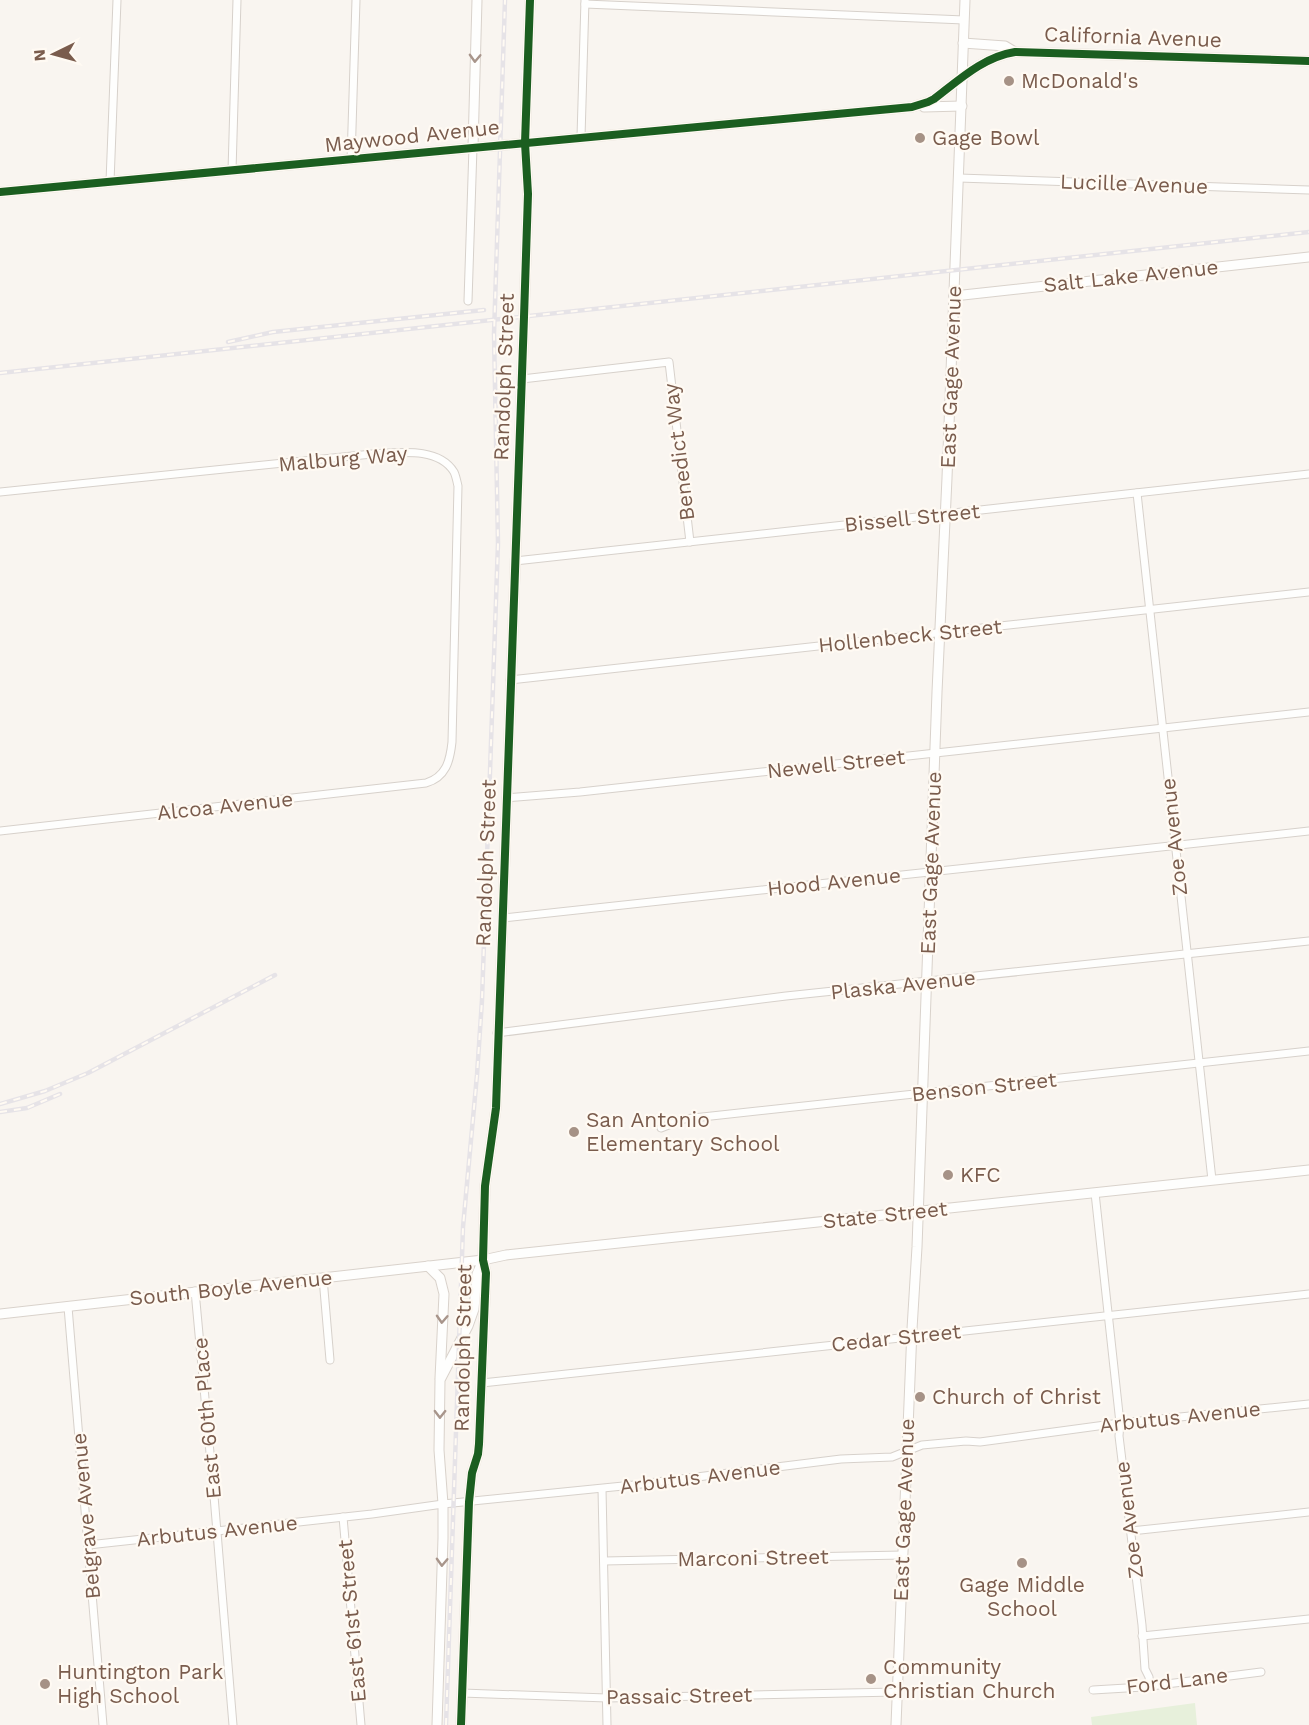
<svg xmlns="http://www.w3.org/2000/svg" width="1309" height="1725" font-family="'Work Sans',sans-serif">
<rect width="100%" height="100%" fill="#f9f5f0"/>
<!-- green -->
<path fill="#e7f0db" d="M1195,1703L1197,1725H1092L1091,1717Z"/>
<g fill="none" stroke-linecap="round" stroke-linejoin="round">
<!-- street casing -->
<g stroke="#d7d1cb" stroke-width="9">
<g id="street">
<path d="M585,4L964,20"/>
<path d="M581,137L585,0"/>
<path d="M351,160L356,0"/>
<path d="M232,171L237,0"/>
<path d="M959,178L1309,190"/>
<path d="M110,182L117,0"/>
<path d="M468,301L473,147"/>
<path d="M522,379L669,362L690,542"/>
<path d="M0,492L372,454C397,453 438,446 454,472C456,476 457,482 458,486L452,742C450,761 446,777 426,783L0,831"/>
<path d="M1137,493L1212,1180"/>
<path d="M515,561L1309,474"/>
<path d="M510,680L1309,592"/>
<path d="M506,798L580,792L1309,712"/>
<path d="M503,918L1309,831"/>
<path d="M497,1033L786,996L1309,941"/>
<path d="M661,1128L684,1119L1309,1051"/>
<path d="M1095,1193L1120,1423L1119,1436L1142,1625L1145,1669L1149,1677L1150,1686"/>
<path d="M323,1278L330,1360"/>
<path d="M195,1291L214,1496L233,1725"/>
<path d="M68,1307L103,1725"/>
<path d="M482,1383L1309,1294"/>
<path d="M602,1489L607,1725"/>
<path d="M343,1517L361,1725"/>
<path d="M1131,1531L1309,1512"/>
<path d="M88,1545L372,1514L443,1504L633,1485L841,1459L892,1457L922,1445L966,1441L980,1442L1120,1423L1309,1404"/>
<path d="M604,1561L903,1555"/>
<path d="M1142,1636L1309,1619"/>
<path d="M1093,1690L1143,1687L1261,1672"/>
<path d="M462,1693L607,1698L897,1692"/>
</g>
</g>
<!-- secondary casing -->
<g stroke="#d9d2cb" stroke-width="11">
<g id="secondary">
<path d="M963,43L1005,46L1015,52"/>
<path d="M924,107L962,106"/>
<path d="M473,147L477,0"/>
<path d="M0,192L912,107L928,102L934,99C959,80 983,57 1015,52L1309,61"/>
<path d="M954,296L1309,257"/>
<path d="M428,1266L440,1278L444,1294L440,1378"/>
<path d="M0,1314C161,1296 322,1278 483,1260L506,1255L1309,1170"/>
<path d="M437,1725L443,1538V1504L439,1450L440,1380L468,1326L474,1309L477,1274L483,1260"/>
<path d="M461,1725L469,1502L472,1473L478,1454L479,1444L485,1296L486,1273L483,1260L485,1186L496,1108L524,317L528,194L525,143L530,0"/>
<path d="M896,1725L912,1329L917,1247L937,692L947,478L965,0"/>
</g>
</g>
<!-- street -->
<use href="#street" stroke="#fefefd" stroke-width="7"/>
<!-- secondary -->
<use href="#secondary" stroke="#fefefd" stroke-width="9"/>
<!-- rail casing -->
<g stroke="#e6e3e7" stroke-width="4.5">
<g id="rail">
<path d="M228,342L273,332L484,310"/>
<path d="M0,373L1309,232"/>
<path d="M0,1104L45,1091L88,1073L275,975"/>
<path d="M0,1112L27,1108L60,1094"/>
<path d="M446,1725L463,1227L477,1075L482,1000L498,543L494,334L505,0"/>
</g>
</g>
<!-- rail -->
<use href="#rail" stroke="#fffaf3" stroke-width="2" stroke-dasharray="7" stroke-linecap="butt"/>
<!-- cycleway casing -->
<g stroke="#fffaf3" stroke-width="11">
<g id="cycleway">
<path d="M0,192L912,107L928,102L934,99C959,80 983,57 1015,52L1309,61"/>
<path d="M461,1725L469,1502L472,1473L478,1454L479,1444L485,1296L486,1273L483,1260L485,1186L496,1108L524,317L528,194L525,143L530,0"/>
</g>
</g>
<!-- cycleway -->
<use href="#cycleway" stroke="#1b5e20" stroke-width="8"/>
</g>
<!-- one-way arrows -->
<defs><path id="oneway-chevron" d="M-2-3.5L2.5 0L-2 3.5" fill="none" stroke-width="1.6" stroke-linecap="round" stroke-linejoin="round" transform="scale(1.5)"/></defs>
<g stroke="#a8958b">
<use href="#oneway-chevron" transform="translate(475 58) rotate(92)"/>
<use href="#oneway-chevron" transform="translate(442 1319) rotate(93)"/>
<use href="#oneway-chevron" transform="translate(440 1414) rotate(91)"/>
<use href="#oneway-chevron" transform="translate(442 1562) rotate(92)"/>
</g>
<!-- markers -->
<g fill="#a69286" stroke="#fffaf3" stroke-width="2">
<circle cx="1009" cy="81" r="6"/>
<circle cx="920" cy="138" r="6"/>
<circle cx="574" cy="1132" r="6"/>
<circle cx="948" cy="1175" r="6"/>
<circle cx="920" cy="1397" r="6"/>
<circle cx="1022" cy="1563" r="6"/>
<circle cx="871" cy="1679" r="6"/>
<circle cx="45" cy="1684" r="6"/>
</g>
<g text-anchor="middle" stroke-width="4.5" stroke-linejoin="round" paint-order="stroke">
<!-- street labels -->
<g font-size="21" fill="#7a5c4d" stroke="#fffaf3">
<text transform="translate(1133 37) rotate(2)" y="7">California Avenue</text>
<text transform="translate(412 136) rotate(-6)" y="7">Maywood Avenue</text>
<text transform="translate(1134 184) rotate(2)" y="7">Lucille Avenue</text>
<text transform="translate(1131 276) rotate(-6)" y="7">Salt Lake Avenue</text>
<text transform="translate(504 377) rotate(-88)" y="7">Randolph Street</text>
<text transform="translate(951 377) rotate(-88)" y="7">East Gage Avenue</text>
<text transform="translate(679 452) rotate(-97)" y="7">Benedict Way</text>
<text transform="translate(343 459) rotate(-5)" y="7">Malburg Way</text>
<text transform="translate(912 518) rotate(-6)" y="7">Bissell Street</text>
<text transform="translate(910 636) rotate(-6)" y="7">Hollenbeck Street</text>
<text transform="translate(836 764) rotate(-6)" y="7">Newell Street</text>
<text transform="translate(225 806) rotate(-6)" y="7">Alcoa Avenue</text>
<text transform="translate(1174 837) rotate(-96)" y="7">Zoe Avenue</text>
<text transform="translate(486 863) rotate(-88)" y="7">Randolph Street</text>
<text transform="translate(931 863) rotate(-88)" y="7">East Gage Avenue</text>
<text transform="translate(834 882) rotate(-6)" y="7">Hood Avenue</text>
<text transform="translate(903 985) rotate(-6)" y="7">Plaska Avenue</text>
<text transform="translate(984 1087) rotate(-6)" y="7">Benson Street</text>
<text transform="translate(885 1215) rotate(-6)" y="7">State Street</text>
<text transform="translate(231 1288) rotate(-6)" y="7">South Boyle Avenue</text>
<text transform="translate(896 1338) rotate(-6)" y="7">Cedar Street</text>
<text transform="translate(463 1348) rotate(-89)" y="7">Randolph Street</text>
<text transform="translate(1180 1417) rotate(-6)" y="7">Arbutus Avenue</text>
<text transform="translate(207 1418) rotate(-95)" y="7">East 60th Place</text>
<text transform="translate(700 1477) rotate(-7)" y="7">Arbutus Avenue</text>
<text transform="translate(904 1510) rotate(-88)" y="7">East Gage Avenue</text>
<text transform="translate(86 1516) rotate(-95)" y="7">Belgrave Avenue</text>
<text transform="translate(1129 1520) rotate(-97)" y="7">Zoe Avenue</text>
<text transform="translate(217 1531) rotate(-6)" y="7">Arbutus Avenue</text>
<text transform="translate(753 1558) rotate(-1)" y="7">Marconi Street</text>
<text transform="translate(352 1621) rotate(-95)" y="7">East 61st Street</text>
<text transform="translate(1177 1681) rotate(-7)" y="7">Ford Lane</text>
<text transform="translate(679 1696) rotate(-1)" y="7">Passaic Street</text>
</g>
<!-- poi labels -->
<g font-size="21" fill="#7a5c4d" stroke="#fffaf3" text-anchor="start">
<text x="1021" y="88">McDonald's</text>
<text x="932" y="145">Gage Bowl</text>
<text x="586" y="1127">San Antonio<tspan x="586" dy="24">Elementary School</tspan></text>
<text x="960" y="1182">KFC</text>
<text x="932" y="1404">Church of Christ</text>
<text x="1022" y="1592" text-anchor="middle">Gage Middle<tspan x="1022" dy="24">School</tspan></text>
<text x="883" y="1674">Community<tspan x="883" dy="24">Christian Church</tspan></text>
<text x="57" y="1679">Huntington Park<tspan x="57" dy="24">High School</tspan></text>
</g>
</g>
<!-- north arrow -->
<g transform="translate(54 54) rotate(265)" stroke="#fffaf3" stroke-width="4.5" paint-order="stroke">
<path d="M0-4.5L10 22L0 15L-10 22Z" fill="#7a5c4d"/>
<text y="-9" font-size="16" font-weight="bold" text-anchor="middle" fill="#7a5c4d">N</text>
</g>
</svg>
